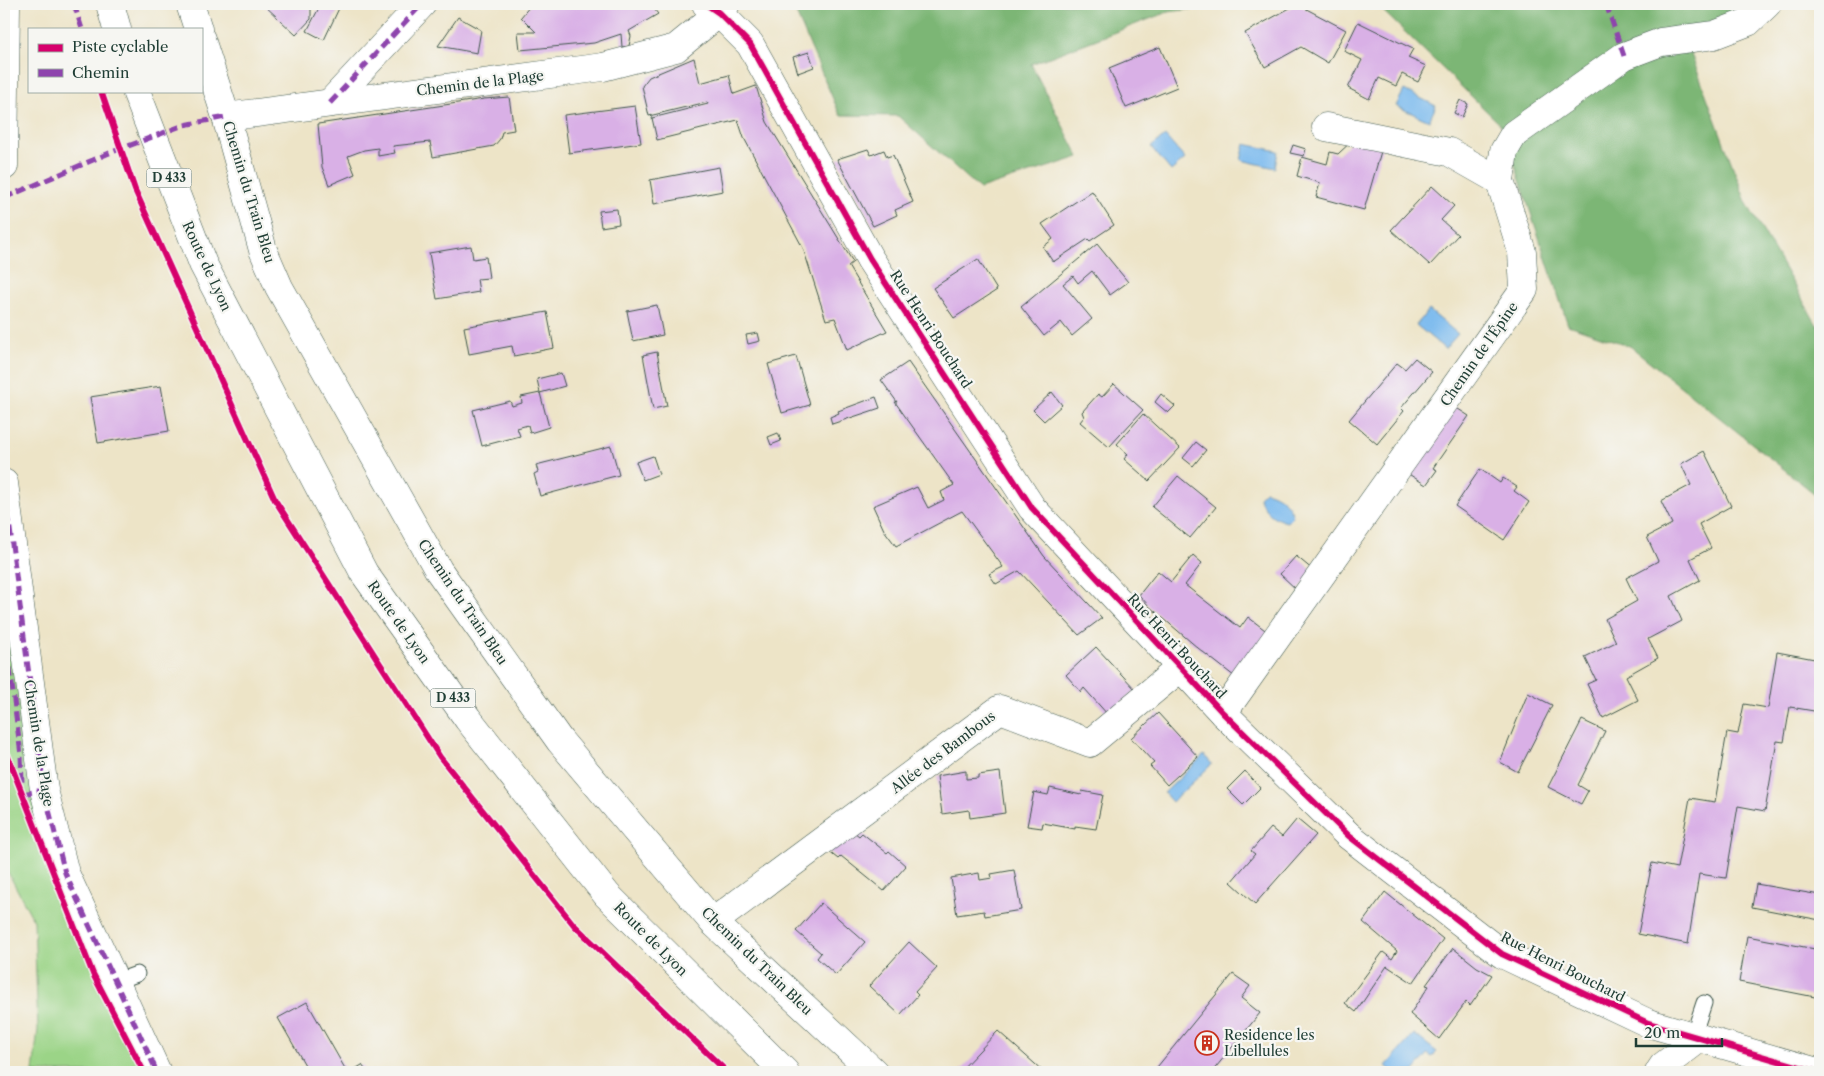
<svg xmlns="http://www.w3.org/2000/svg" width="1824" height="1076" font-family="'Libre Caslon Text',serif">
<rect width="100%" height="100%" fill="#f6f6f2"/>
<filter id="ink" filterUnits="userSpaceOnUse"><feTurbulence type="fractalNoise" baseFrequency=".02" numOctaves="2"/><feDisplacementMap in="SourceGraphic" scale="10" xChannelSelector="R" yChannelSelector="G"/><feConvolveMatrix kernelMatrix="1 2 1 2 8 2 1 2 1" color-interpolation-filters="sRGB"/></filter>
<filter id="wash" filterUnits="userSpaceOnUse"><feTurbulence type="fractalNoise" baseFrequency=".0096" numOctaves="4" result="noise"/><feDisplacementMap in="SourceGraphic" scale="20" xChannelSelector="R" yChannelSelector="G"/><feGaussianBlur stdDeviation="1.12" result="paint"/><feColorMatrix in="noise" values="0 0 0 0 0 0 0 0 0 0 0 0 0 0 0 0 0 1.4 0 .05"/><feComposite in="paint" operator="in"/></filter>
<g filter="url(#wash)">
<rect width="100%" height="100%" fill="#ede4c7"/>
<!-- green -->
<path fill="#9bd487" stroke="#5d885e" d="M4,521L39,807L150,1072H33L38,1029L34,921L4,865Z"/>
<!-- forest -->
<g fill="#7cb674" stroke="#4e7a54">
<path d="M792,4H1232L1168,12L1031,64L1079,157L980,189L898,116L840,115Z"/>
<path d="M1376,4H1741L1688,46L1746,202L1817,325H1820V498L1630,346L1568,325L1502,126Z"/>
</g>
<!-- water -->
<g fill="#79b9ee" stroke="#4c7b91">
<path d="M1404,90L1436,106L1429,121L1396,106Z"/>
<path d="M1165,136L1185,159L1171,171L1151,147Z"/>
<path d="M1245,144L1278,151L1275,168L1241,160Z"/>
<path d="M1429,310L1458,334L1445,349L1416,325Z"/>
<path d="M1265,491C1278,494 1289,502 1293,516L1287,522C1273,519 1264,511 1259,497Z"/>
<path d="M1204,755L1212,764L1172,802L1164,793Z"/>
<path d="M1414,1034L1437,1052L1432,1057L1428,1054L1413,1072H1393L1386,1066Z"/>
</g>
<g id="blocks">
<!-- building -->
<g fill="#d9b0e6">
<path d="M263,4H311V19L296,35Z"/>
<path d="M321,4H341L324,40L307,31Z"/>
<path d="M389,4H399L394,9Z"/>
<path d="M528,4H650L658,14L629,31L631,36L629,46L622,47L621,34L594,43L520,50L518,32H536L521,17L530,6Z"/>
<path d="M1297,4L1346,30L1328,63L1301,47L1265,67L1245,33Z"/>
<path d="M458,17L481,30L477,53L438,46Z"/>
<path d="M1358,22L1413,49L1408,58L1426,66L1418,82L1402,74L1396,86L1379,78L1369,99L1348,88L1362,60L1344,51Z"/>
<path d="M1160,47L1177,87L1126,108L1109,68Z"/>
<path d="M809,52L814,67L798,73L793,57Z"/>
<path d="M694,58L700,83L729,75L734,94L756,86L767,122L853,262L848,266L887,331L847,350L835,318L826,320L803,248L744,138L738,120L657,140L652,118L708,104L707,102L649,116L642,86L649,77Z"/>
<path d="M509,97L514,130L502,132L500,139L494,146L433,157L430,142L393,146L395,153L378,156V148L364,150L348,156L355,174L329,185L322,167L318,124L484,99Z"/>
<path d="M1460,100L1468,104L1462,117L1454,113Z"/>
<path d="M635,106L641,143L569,153L564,115Z"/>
<path d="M1353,140L1382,148L1364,210L1316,197L1320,183L1297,176L1302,157L1327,164L1330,152L1338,154Z"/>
<path d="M1293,145L1306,149L1304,156L1290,153Z"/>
<path d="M868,149L871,155L884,150L887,157L893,155L913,202L895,210L897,215L873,226L837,159Z"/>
<path d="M719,167L723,191L654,204L650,180Z"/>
<path d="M1432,186L1454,206L1441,220L1458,235L1430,265L1391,230Z"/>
<path d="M1092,191L1114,225L1090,241L1088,239L1053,262L1043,247L1053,239L1042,224Z"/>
<path d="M617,209L619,224L601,227L599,211Z"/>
<path d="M1097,244L1128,282L1110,295L1092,271L1078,283L1073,276L1063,284L1092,319L1072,336L1061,322L1044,336L1021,307Z"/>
<path d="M471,246L473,259L486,257L489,278L477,279L479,292L437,299L429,253Z"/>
<path d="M978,259L997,290L954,318L933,288Z"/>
<path d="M657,305L663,335L633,341L627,311Z"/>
<path d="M547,312L554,348L514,356L512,346L469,354L464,327Z"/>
<path d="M758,333L760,341L748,344L746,335Z"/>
<path d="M657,352L667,406L653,409L643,355Z"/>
<path d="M796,356L810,405L782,413L768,364Z"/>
<path d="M1415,358L1432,372L1401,408L1404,411L1377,444L1349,420L1397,363L1405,369Z"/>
<path d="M908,362L1044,556L1102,618L1079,635L1019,571L996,584L989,574L1003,567L962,511L896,546L884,530L873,506L917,487L928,508L944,500L941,492L954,485L895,402H897L881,380Z"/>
<path d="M561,373L565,386L540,393L537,379Z"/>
<path d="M1114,384L1143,410L1109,447L1080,422L1084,417L1082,412L1098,394L1102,397Z"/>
<path d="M161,386L169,431L98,443L90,397Z"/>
<path d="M1052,392L1062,405L1044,421L1033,410Z"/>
<path d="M540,393L549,427L530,433L528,425L517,428L520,436L482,446L473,410L510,401L512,406L522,403L521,397Z"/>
<path d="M1161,394L1175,406L1168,413L1155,402Z"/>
<path d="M876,397L880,408L832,424L830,417L839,413L838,411Z"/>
<path d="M1455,407L1469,416L1433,468L1437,470L1426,485L1407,473Z"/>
<path d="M1143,414L1180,448L1149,481L1124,459L1128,454L1117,444Z"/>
<path d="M778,433L781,441L771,445L768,437Z"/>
<path d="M1196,442L1206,450L1193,466L1183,458Z"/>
<path d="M611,446L619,475L540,496L534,474L538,472L536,465Z"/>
<path d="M1704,451L1731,506L1699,524L1711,548L1690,559L1700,580L1671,596L1682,621L1648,639L1658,658L1626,676L1638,700L1603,718L1587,684L1596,680L1585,657L1616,642L1605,619L1637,601L1626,578L1658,561L1647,537L1672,524L1661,501L1691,485L1681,464Z"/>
<path d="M653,456L659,474L643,480L636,462Z"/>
<path d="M1480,469L1500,483L1503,478L1517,487L1514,491L1529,502L1504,540L1455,506Z"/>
<path d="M1178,476L1216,507L1190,538L1152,507Z"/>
<path d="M1193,555L1202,563L1185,585L1240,628L1248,617L1269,633L1239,680L1198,648L1150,607L1139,595L1158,571L1171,582Z"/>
<path d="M1296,556L1313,570L1298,591L1280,574Z"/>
<path d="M1096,647L1136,690L1108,715L1084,688L1081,692L1066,675Z"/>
<path d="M1777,652L1820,660V712L1790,707L1784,742L1777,741L1765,811L1738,806L1726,878L1699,874L1688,944L1638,934L1652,863L1677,868L1690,798L1715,802L1727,732L1738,734L1744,704L1768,708Z"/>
<path d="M1528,693L1552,705L1518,772L1500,762Z"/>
<path d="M1158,713L1198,757L1167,785L1150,766L1154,763L1131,738Z"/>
<path d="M1582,720L1605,731L1578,785L1588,791L1581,804L1548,787Z"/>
<path d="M966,771V779L978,778V775L1000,772L1005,813L970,818L969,810L942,814L937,776Z"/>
<path d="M1245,771L1260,788L1243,805L1227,789Z"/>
<path d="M1050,788L1081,795L1082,791L1103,795L1096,829L1075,826V829L1043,823L1042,828L1027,826L1034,792L1048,795Z"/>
<path d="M1297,819L1316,835L1255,904L1231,882L1255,854L1251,851L1271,828L1282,837Z"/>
<path d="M849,828L859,836L862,833L887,853L889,851L906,866L884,891L841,856L838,859L828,851Z"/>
<path d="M1014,870L1021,910L985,916L984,911L957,915L951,878L979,873L980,880L992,878L991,874Z"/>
<path d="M1756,884L1820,895V920L1752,907Z"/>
<path d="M1385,892L1443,939L1413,983L1387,966L1356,1012L1345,1003L1383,952L1392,959L1397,951L1363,922Z"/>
<path d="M821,903L865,942L836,975L817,958L821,953L796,931Z"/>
<path d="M1747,936L1820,950V998L1739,982Z"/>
<path d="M909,942L937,968L915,992L918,995L900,1015L869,986Z"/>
<path d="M1453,948L1477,967L1492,975L1470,1006L1466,1002L1439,1039L1410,1014L1429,986L1426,985Z"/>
<path d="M1233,974L1250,986L1241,998L1260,1013L1212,1072H1153Z"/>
<path d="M307,1002L347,1072H309L278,1018Z"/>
<path d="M998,1031L1044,1072H959Z"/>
<path d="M362,1065L367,1072H350Z"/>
</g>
</g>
</g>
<g filter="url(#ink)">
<use href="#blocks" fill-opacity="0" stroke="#3e564a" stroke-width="1"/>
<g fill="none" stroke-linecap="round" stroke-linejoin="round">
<!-- lane casing -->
<g stroke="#3e564a" stroke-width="17">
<g id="lane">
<path d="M115,982L137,974"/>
<path d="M1693,1036L1704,1003"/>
</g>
</g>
<!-- street casing -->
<g stroke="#3e564a" stroke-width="29">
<g id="street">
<path d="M190,4L198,29"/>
<path d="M201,39L226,117L263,250L279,287L439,571L560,741L713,922L874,1072"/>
<path d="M330,103L422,4"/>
<path d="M226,117L603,67L676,48L719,13L726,4"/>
<path d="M1326,127L1449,152L1500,181"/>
<path d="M4,166L6,4"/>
<path d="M4,483L44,790L65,873L157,1072"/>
<path d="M1223,713L1524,290L1522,252L1500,181L1504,151L1514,134L1624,56L1661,42L1714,35L1748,22L1767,4"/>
<path d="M713,922L1000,709L1090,743L1180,668"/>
<path d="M1659,1072L1663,1066L1700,1038"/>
</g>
</g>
<!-- secondary casing -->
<g stroke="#3e564a" stroke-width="29">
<path id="secondary" d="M706,4L719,13L750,44L870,259L1032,508L1223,713L1349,836L1502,954L1648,1023L1817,1072"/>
</g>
<!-- primary casing -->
<g stroke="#3e564a" stroke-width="29">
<g id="primary">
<path d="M110,4L117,29"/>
<path d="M136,91L203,264L364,573L468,719L607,895L785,1072"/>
</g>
</g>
<!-- lane -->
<use href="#lane" stroke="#fff" stroke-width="15"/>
<!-- street -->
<use href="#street" stroke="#fff" stroke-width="28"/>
<!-- secondary -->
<use href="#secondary" stroke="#fff" stroke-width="28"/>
<!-- primary -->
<use href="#primary" stroke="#fff" stroke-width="28"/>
<!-- quiet -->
<g stroke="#8e44ad" stroke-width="5" stroke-dasharray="10 5" stroke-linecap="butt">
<path d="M74,4L82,29"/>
<path d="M1606,4L1624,56"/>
<path d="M330,103L422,4"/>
<path d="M4,166L6,4"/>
<path d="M4,198L107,154L184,125L226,117"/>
<path d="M4,483L44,790L65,873L157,1072"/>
<path d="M4,623L21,755L22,783"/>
<path d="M22,794L44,790"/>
</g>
<!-- cycleway casing -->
<g stroke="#f6f6f2" stroke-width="9">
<g id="cycleway">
<path d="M706,4L719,13L750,44L870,259L1032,508L1223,713L1349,836L1502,954L1648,1023L1817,1072"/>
<path d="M101,91L135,190L275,500L440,757L574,925L727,1072"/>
<path d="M4,747L93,974L144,1072"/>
</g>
</g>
<!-- cycleway -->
<use href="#cycleway" stroke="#d6006c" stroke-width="6"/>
</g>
</g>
<!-- icons -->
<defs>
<g id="building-ring" transform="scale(1.25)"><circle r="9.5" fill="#f6f6f2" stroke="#c8321e" stroke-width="1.5"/><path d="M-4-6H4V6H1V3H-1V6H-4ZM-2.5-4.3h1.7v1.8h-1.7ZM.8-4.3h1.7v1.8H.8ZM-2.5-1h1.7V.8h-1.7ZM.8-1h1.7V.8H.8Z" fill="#c8321e"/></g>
</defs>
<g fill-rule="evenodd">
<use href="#building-ring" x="1207" y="1043"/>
</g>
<g text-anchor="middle" stroke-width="4.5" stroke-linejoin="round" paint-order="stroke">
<!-- shield labels -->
<g fill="#f6f6f2" stroke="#60746d" stroke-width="1">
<rect x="146.5" y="168.5" width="45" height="19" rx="4"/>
<rect x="430.5" y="688.5" width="45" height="19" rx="4"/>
</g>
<g font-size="12" font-weight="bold" fill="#1f3d34">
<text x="169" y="182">D 433</text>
<text x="453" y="702">D 433</text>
</g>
<!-- street labels -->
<g font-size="14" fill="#1f3d34" stroke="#f6f6f2">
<text transform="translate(480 83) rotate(-7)" y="5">Chemin de la Plage</text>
<text transform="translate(249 192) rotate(73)" y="5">Chemin du Train Bleu</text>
<text transform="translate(207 266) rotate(65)" y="5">Route de Lyon</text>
<text transform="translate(931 329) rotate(57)" y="5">Rue Henri Bouchard</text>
<text transform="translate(1479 354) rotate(-55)" y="5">Chemin de l'Épine</text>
<text transform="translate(463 602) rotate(56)" y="5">Chemin du Train Bleu</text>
<text transform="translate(399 622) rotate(55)" y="5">Route de Lyon</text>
<text transform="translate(1177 646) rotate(47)" y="5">Rue Henri Bouchard</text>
<text transform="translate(39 743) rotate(81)" y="5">Chemin de la Plage</text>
<text transform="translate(943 752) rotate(-37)" y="5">Allée des Bambous</text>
<text transform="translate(651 939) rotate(45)" y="5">Route de Lyon</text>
<text transform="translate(757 961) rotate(44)" y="5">Chemin du Train Bleu</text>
<text transform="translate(1563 967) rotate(27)" y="5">Rue Henri Bouchard</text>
</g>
<!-- poi labels -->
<g font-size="14" fill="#1f3d34" stroke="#f6f6f2" text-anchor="start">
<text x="1224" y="1040">Residence les<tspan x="1224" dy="16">Libellules</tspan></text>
</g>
</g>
<!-- margin -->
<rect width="1824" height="1076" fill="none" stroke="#f6f6f2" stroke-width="20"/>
<!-- legend -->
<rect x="28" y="28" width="175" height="65" fill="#f6f6f2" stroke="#a0aca6"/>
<rect x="38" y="44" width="25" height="8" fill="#d6006c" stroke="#a0aca6"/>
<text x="72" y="52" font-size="15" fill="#1f3d34">Piste cyclable</text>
<rect x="38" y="69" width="25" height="8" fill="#8e44ad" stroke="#a0aca6"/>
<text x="72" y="78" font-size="15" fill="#1f3d34">Chemin</text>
<!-- scale -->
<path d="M1636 1038v8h86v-8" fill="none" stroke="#1f3d34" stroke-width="2.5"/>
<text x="1644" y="1038" font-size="15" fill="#1f3d34" stroke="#f6f6f2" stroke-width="4" paint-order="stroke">20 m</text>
</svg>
